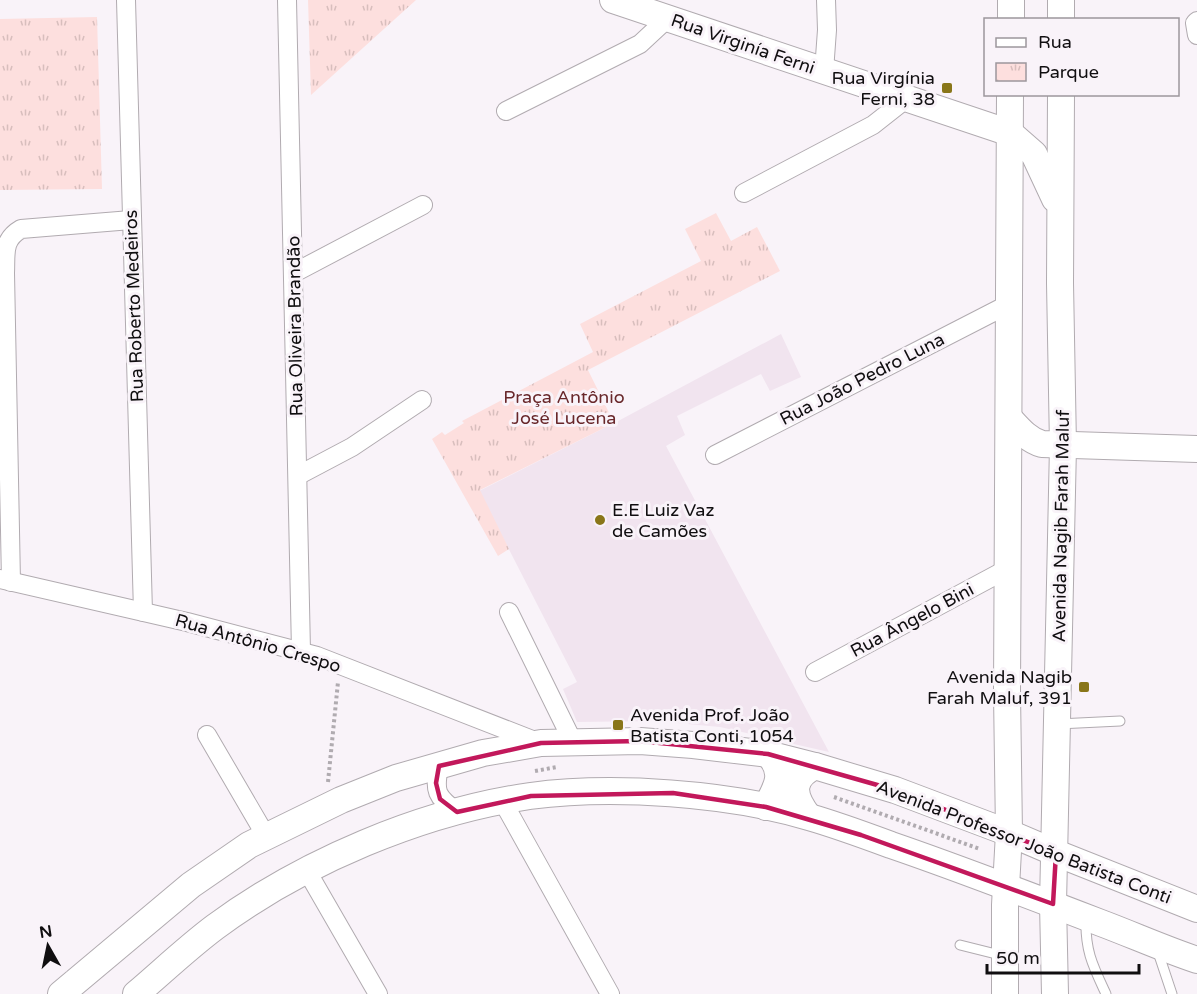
<svg xmlns="http://www.w3.org/2000/svg" width="1197" height="994" font-family="'Varela Round',sans-serif">
<defs>
<pattern id="park-tufts" width="24" height="20" patternUnits="userSpaceOnUse" patternTransform="scale(1.5)"><rect width="24" height="20" fill="#fddfde"/><path d="M3 7l-1-3M5 7V3M7 7l1-3M15 17l-1-3M17 17v-4M19 17l1-3" fill="none" stroke="#d8bebd"/></pattern>
</defs>
<rect width="100%" height="100%" fill="#f9f3f9"/>
<!-- built -->
<path fill="#f1e4ef" d="M781,334L801,377L770,391L761,374L677,416L685,435L666,446L829,752L720,727L655,721L577,722L563,689L577,682L479,491L620,420Z"/>
<!-- park -->
<g fill="url(#park-tufts)">
<path d="M308,0H416L311,95Z"/>
<path d="M97,17L102,189L0,190V19Z"/>
<path d="M716,213L731,241L757,227L780,271L588,370L614,423L480,490L509,549L498,556L432,439L442,432L445,435L464,423L462,421L593,352L580,324L701,261L685,229Z"/>
</g>
<g fill="none" stroke-linecap="round" stroke-linejoin="round">
<!-- lane casing -->
<g stroke="#b1abb0" stroke-width="11">
<g id="lane">
<path d="M1058,724L1120,721"/>
<path d="M1086,919C1085,951 1093,966 1106,994"/>
<path d="M960,945L1004,956"/>
<path d="M1157,949L1172,994"/>
</g>
</g>
<!-- street casing -->
<g stroke="#b1abb0" stroke-width="20">
<g id="street">
<path d="M126,0L143,612"/>
<path d="M287,0L301,651"/>
<path d="M1197,21L1195,23L1197,35"/>
<path d="M824,71L827,30L826,0"/>
<path d="M506,111L640,44L668,18"/>
<path d="M744,193L873,125L906,99"/>
<path d="M294,273L423,205"/>
<path d="M715,455L1009,304"/>
<path d="M299,475L352,447L422,400"/>
<path d="M0,579L187,622L317,656L540,743"/>
<path d="M11,582L5,273C6,254 2,240 21,229L131,220"/>
<path d="M509,612L573,742"/>
<path d="M815,672L1009,568"/>
<path d="M207,735L266,836"/>
<path d="M439,766C434,792 436,796 457,812"/>
<path d="M503,802L610,994"/>
<path d="M307,871L378,994"/>
</g>
</g>
<!-- secondary casing -->
<g stroke="#b1abb0" stroke-width="28">
<g id="secondary">
<path d="M613,0L1010,133L1034,154L1055,199"/>
<path d="M1011,20V0"/>
<path d="M1061,20V0"/>
<path d="M1009,418C1019,429 1028,440 1042,444L1197,449"/>
<path d="M766,807C777,787 786,772 768,754"/>
<path d="M808,816C793,796 789,779 815,766"/>
<path d="M61,994L191,885L249,845L341,800L396,778L483,753L541,743L640,741L693,745L768,754L815,766L895,790L1009,833L1056,853L1197,909"/>
<path d="M136,994C162,972 187,948 215,927C303,862 421,812 530,796C613,785 729,793 809,817C837,825 864,835 891,845C961,869 1031,896 1101,923C1133,935 1164,949 1197,960"/>
<path d="M1005,994V905L1009,833L1007,693L1010,94"/>
<path d="M1055,994L1053,904L1063,446L1060,283L1061,94"/>
</g>
</g>
<!-- path -->
<g stroke="#b0abb0" stroke-width="4" stroke-dasharray="3 3" stroke-linecap="butt">
<path d="M535,771L557,767"/>
<path d="M328,782L338,682"/>
<path d="M834,797L980,849"/>
</g>
<!-- lane -->
<use href="#lane" stroke="#fff" stroke-width="9"/>
<!-- street -->
<use href="#street" stroke="#fff" stroke-width="18"/>
<!-- secondary -->
<use href="#secondary" stroke="#fff" stroke-width="26"/>
</g>
<!-- marked area -->
<path fill="none" stroke="#c2185b" stroke-width="4.5" stroke-linejoin="round" d="M640,741L768,754L895,790L1056,853L1053,904L861,835L766,807L673,793L531,796L457,812L440,799L436,783L439,766L541,743Z"/>
<!-- markers -->
<g fill="#897619" stroke="#f9f3f9" stroke-width="2">
<rect x="941" y="82" width="12" height="12" rx="3"/>
<circle cx="600" cy="520" r="6"/>
<rect x="1078" y="681" width="12" height="12" rx="3"/>
<rect x="612" y="719" width="12" height="12" rx="3"/>
</g>
<g text-anchor="middle" stroke-width="6" stroke-linejoin="round" paint-order="stroke">
<!-- street labels -->
<g font-size="18" fill="#100e10" stroke="#f9f3f9">
<text transform="translate(743 44) rotate(19)" y="6">Rua Virginía Ferni</text>
<text transform="translate(134 306) rotate(-92)" y="6">Rua Roberto Medeiros</text>
<text transform="translate(295 326) rotate(-91)" y="6">Rua Oliveira Brandão</text>
<text transform="translate(862 379) rotate(-27)" y="6">Rua João Pedro Luna</text>
<text transform="translate(1061 526) rotate(-89)" y="6">Avenida Nagib Farah Maluf</text>
<text transform="translate(912 620) rotate(-28)" y="6">Rua Ângelo Bini</text>
<text transform="translate(258 643) rotate(16)" y="6">Rua Antônio Crespo</text>
<text transform="translate(1024 842) rotate(21)" y="6">Avenida Professor João Batista Conti</text>
</g>
<!-- poi labels -->
<g font-size="18" fill="#100e10" stroke="#f9f3f9" text-anchor="end">
<text x="935" y="84">Rua Virgínia<tspan x="935" dy="21">Ferni, 38</tspan></text>
<text x="612" y="516" text-anchor="start">E.E Luiz Vaz<tspan x="612" dy="21">de Camões</tspan></text>
<text x="1072" y="683">Avenida Nagib<tspan x="1072" dy="21">Farah Maluf, 391</tspan></text>
<text x="630" y="721" text-anchor="start">Avenida Prof. João<tspan x="630" dy="21">Batista Conti, 1054</tspan></text>
</g>
<!-- park labels -->
<g font-size="18" fill="#68272a" stroke="#f9f3f9">
<text x="564" y="403">Praça Antônio<tspan x="564" dy="21">José Lucena</tspan></text>
</g>
</g>
<!-- legend -->
<rect x="984" y="18" width="195" height="78" fill="#f9f3f9" stroke="#9c979c" stroke-width="1.5"/>
<rect x="996" y="38" width="30" height="9" fill="#ffffff" stroke="#9c979c" stroke-width="1.5"/>
<text x="1038" y="48" font-size="18" fill="#100e10">Rua</text>
<rect x="996" y="63" width="30" height="18" fill="url(#park-tufts)" stroke="#9c979c" stroke-width="1.5"/>
<text x="1038" y="78" font-size="18" fill="#100e10">Parque</text>
<!-- north arrow -->
<g transform="translate(48 946) rotate(351)" stroke="#f9f3f9" stroke-width="4.5" paint-order="stroke">
<path d="M0-4.5L10 22L0 15L-10 22Z" fill="#100e10"/>
<text y="-9" font-size="16" font-weight="bold" text-anchor="middle" fill="#100e10">N</text>
</g>
<!-- scale -->
<path d="M987 964v9h152v-9" fill="none" stroke="#100e10" stroke-width="3"/>
<text x="996" y="964" font-size="18" fill="#100e10" stroke="#f9f3f9" stroke-width="4.5" paint-order="stroke">50 m</text>
</svg>
